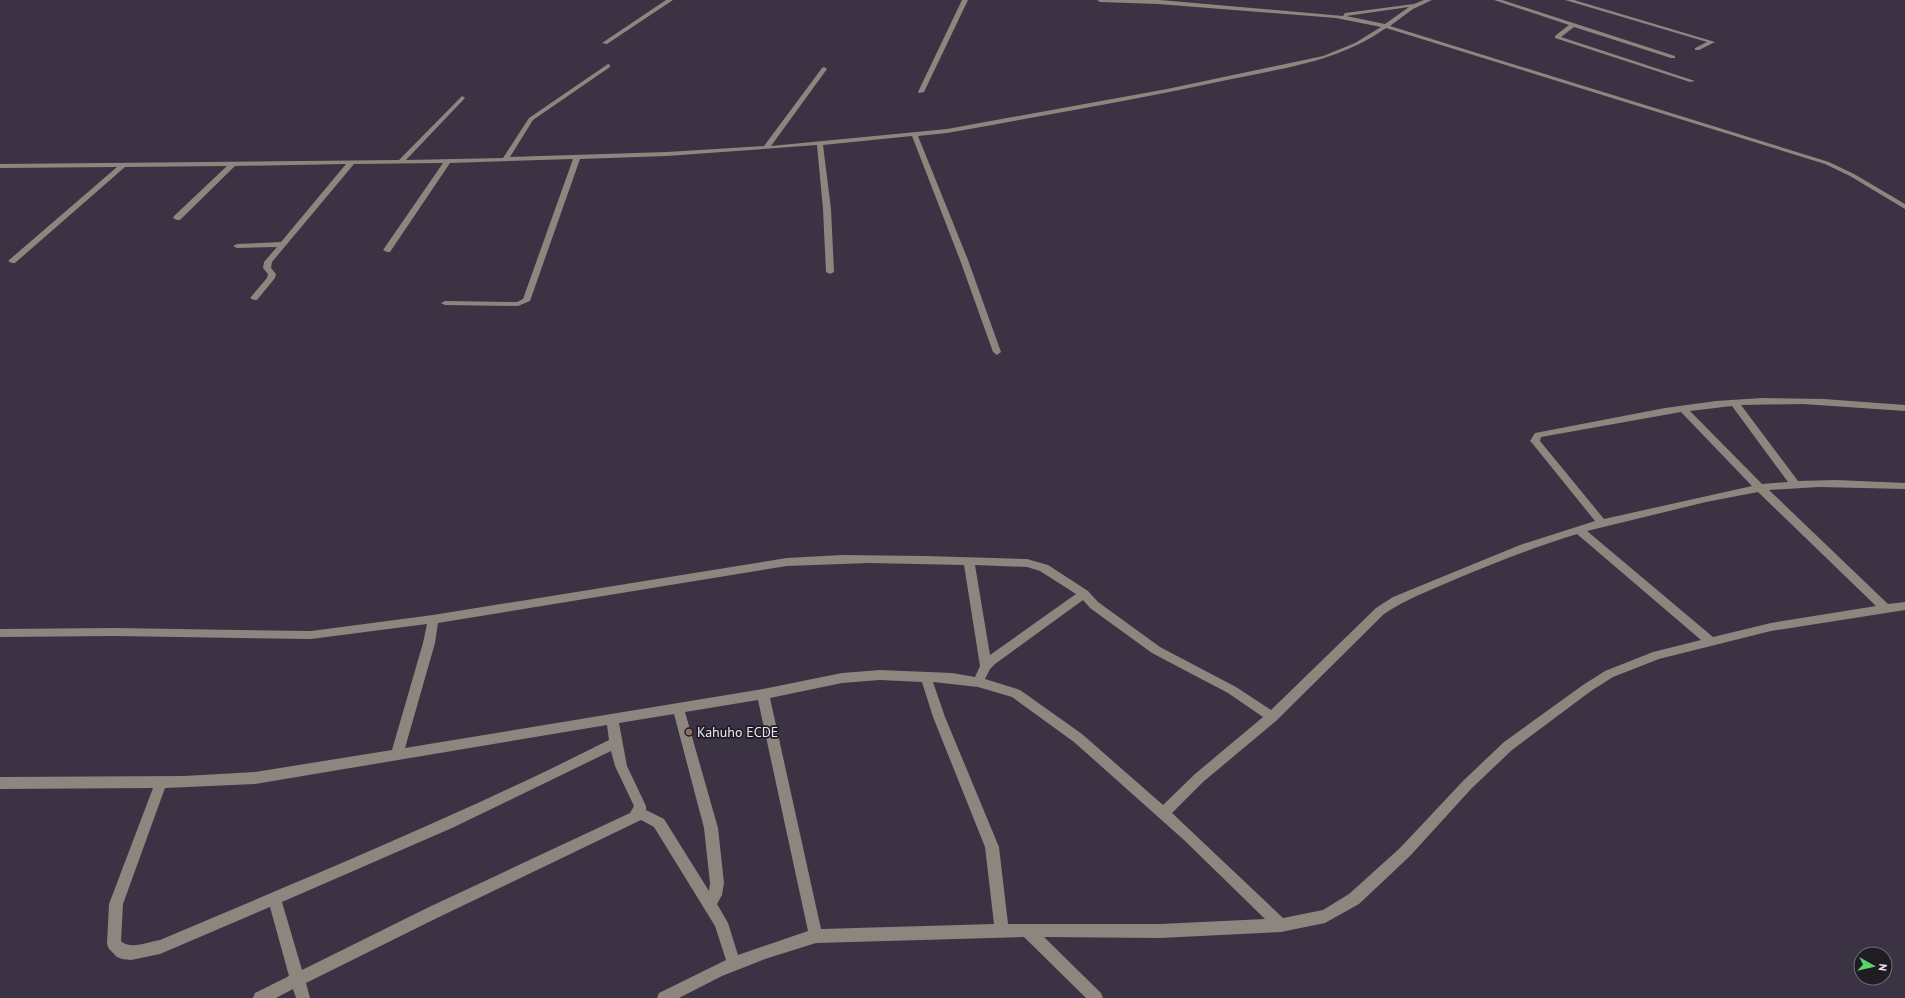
<svg xmlns="http://www.w3.org/2000/svg" width="1905" height="998" font-family="'PT Sans',sans-serif">
<rect width="100%" height="100%" fill="#3b3244"/>
<g fill="none" stroke-linecap="round" stroke-linejoin="round">
<!-- minor -->
<g fill="#8e857e" fill-rule="evenodd">
<path d="M666,0H673L607,44L602,43Z"/>
<path d="M962,0H968L924,92L919,93L918,92Z"/>
<path d="M1097,0H1160L1343,16L1345,13L1414,4L1424,0H1432L1413,9L1390,26L1829,162L1854,174L1905,204V209L1850,176L1825,164L1386,28C1338,62 1283,68 1227,80C1134,100 1040,116 947,133L918,136L968,260L1001,352L997,355L993,352L960,260L912,136L823,145L831,209L834,272L830,274L826,272L823,209L817,145L667,156L580,159L530,301L518,306L445,305L441,303L445,301L517,302L523,299L573,159L450,163L390,252H387L383,250L443,163L354,164L272,262L271,268L276,274L275,278L257,300H254L250,298L267,278L268,274L263,268L264,262L277,247L237,248L233,246L237,244L281,242L346,164L235,166L180,220H177L173,218L174,216L227,166L125,167L15,263H12L8,261L117,167L0,168V164L399,160L462,96L465,98L464,99L406,160L503,158L529,118L608,64L610,65V67L533,120L510,157L667,152L764,146L822,68L824,67L827,69L771,146L947,129L1167,89L1323,56L1355,43L1381,27L1336,18L1158,4L1100,2ZM1409,7L1385,24L1346,16Z"/>
<path d="M1494,0H1502L1675,56V58H1671L1574,27L1561,37L1695,81L1690,82L1555,38V36L1569,25Z"/>
<path d="M1565,0H1574L1715,42L1699,50H1695V48L1707,42Z"/>
<path d="M1762,398L1824,399L1905,405V411L1803,404L1741,405L1798,481L1836,480L1905,483V489L1819,487L1769,490L1888,604L1905,602V610L1771,631L1659,659L1613,677L1591,691L1512,750L1471,789L1410,856L1359,904L1325,923L1281,932L1160,938L1044,937L1101,993L1103,998H1086L1024,937L816,943L765,959L722,976L679,998H657L659,993L726,960L715,926L654,827L641,820L437,918L306,983L310,998H296L293,989L276,998H253L255,993L289,976L270,907L160,954L131,960L122,959L117,957L109,949L107,944L109,904L153,788L0,789V777L184,776L255,772L392,750L423,643L427,624L311,639L114,636L0,637V629L114,628L311,631L433,615L787,558L842,555L925,556L1027,559L1048,565L1088,591L1098,602L1160,647L1236,687L1271,710L1376,608L1393,597L1520,545L1595,521L1532,443L1530,441L1535,433L1665,408L1716,401ZM1732,406L1788,482L1762,484L1690,411ZM1681,412L1752,486L1604,519L1540,441L1541,437ZM1758,492L1876,606L1771,623L1713,637L1587,531L1706,502ZM1577,534L1701,640L1653,652L1605,671L1583,685L1504,742L1463,781L1400,848L1349,894L1323,910L1283,918L1172,813L1203,782L1276,721L1384,614C1406,599 1431,590 1456,579C1496,562 1535,547 1577,534ZM869,563L964,565L980,666L975,677L952,673L880,670L842,673L763,689L405,748L435,643L438,623L787,566ZM975,565L1027,567L1040,571L1076,594L990,655ZM1083,600L1090,608L1152,653L1228,693L1263,717L1195,774L1163,805L1082,734L1020,690L985,679L990,669L995,664ZM880,680L922,682L933,717L985,847L994,924L821,929L770,698L842,683ZM933,682L978,687L1012,697L1074,742L1184,840L1265,919L1160,924H1008L999,847L945,717ZM758,700L808,931L738,955L728,923L717,904L722,895L724,883L718,828L685,712ZM674,714L704,828L710,883L709,891L664,819L646,810V806L627,766L619,723ZM607,725L609,740C463,814 311,876 160,940C148,942 130,950 121,941L123,904L165,788L255,784ZM611,751L615,766L634,806L630,813L427,908L302,970L282,902L452,828Z"/>
</g>
</g>
<!-- markers -->
<circle fill="#8d6e63" stroke="#201c24" stroke-width="1.5" cx="689" cy="732" r="4"/>
<g text-anchor="middle" stroke-width="3.5" stroke-linejoin="round" paint-order="stroke">
<!-- near-poi labels -->
<g font-size="14" fill="#ece6f2" stroke="#201c24" text-anchor="start">
<text x="697" y="737">Kahuho ECDE</text>
</g>
</g>
<!-- north arrow -->
<g transform="translate(1873 966) rotate(98)"><circle r="19" fill="#201c24" stroke="#726d76"/>
<path d="M0-3L7 15L0 10L-7 15Z" fill="#5ad56e"/>
<text y="-6" font-size="11" font-weight="bold" text-anchor="middle" fill="#ece6f2">N</text>
</g>
</svg>
